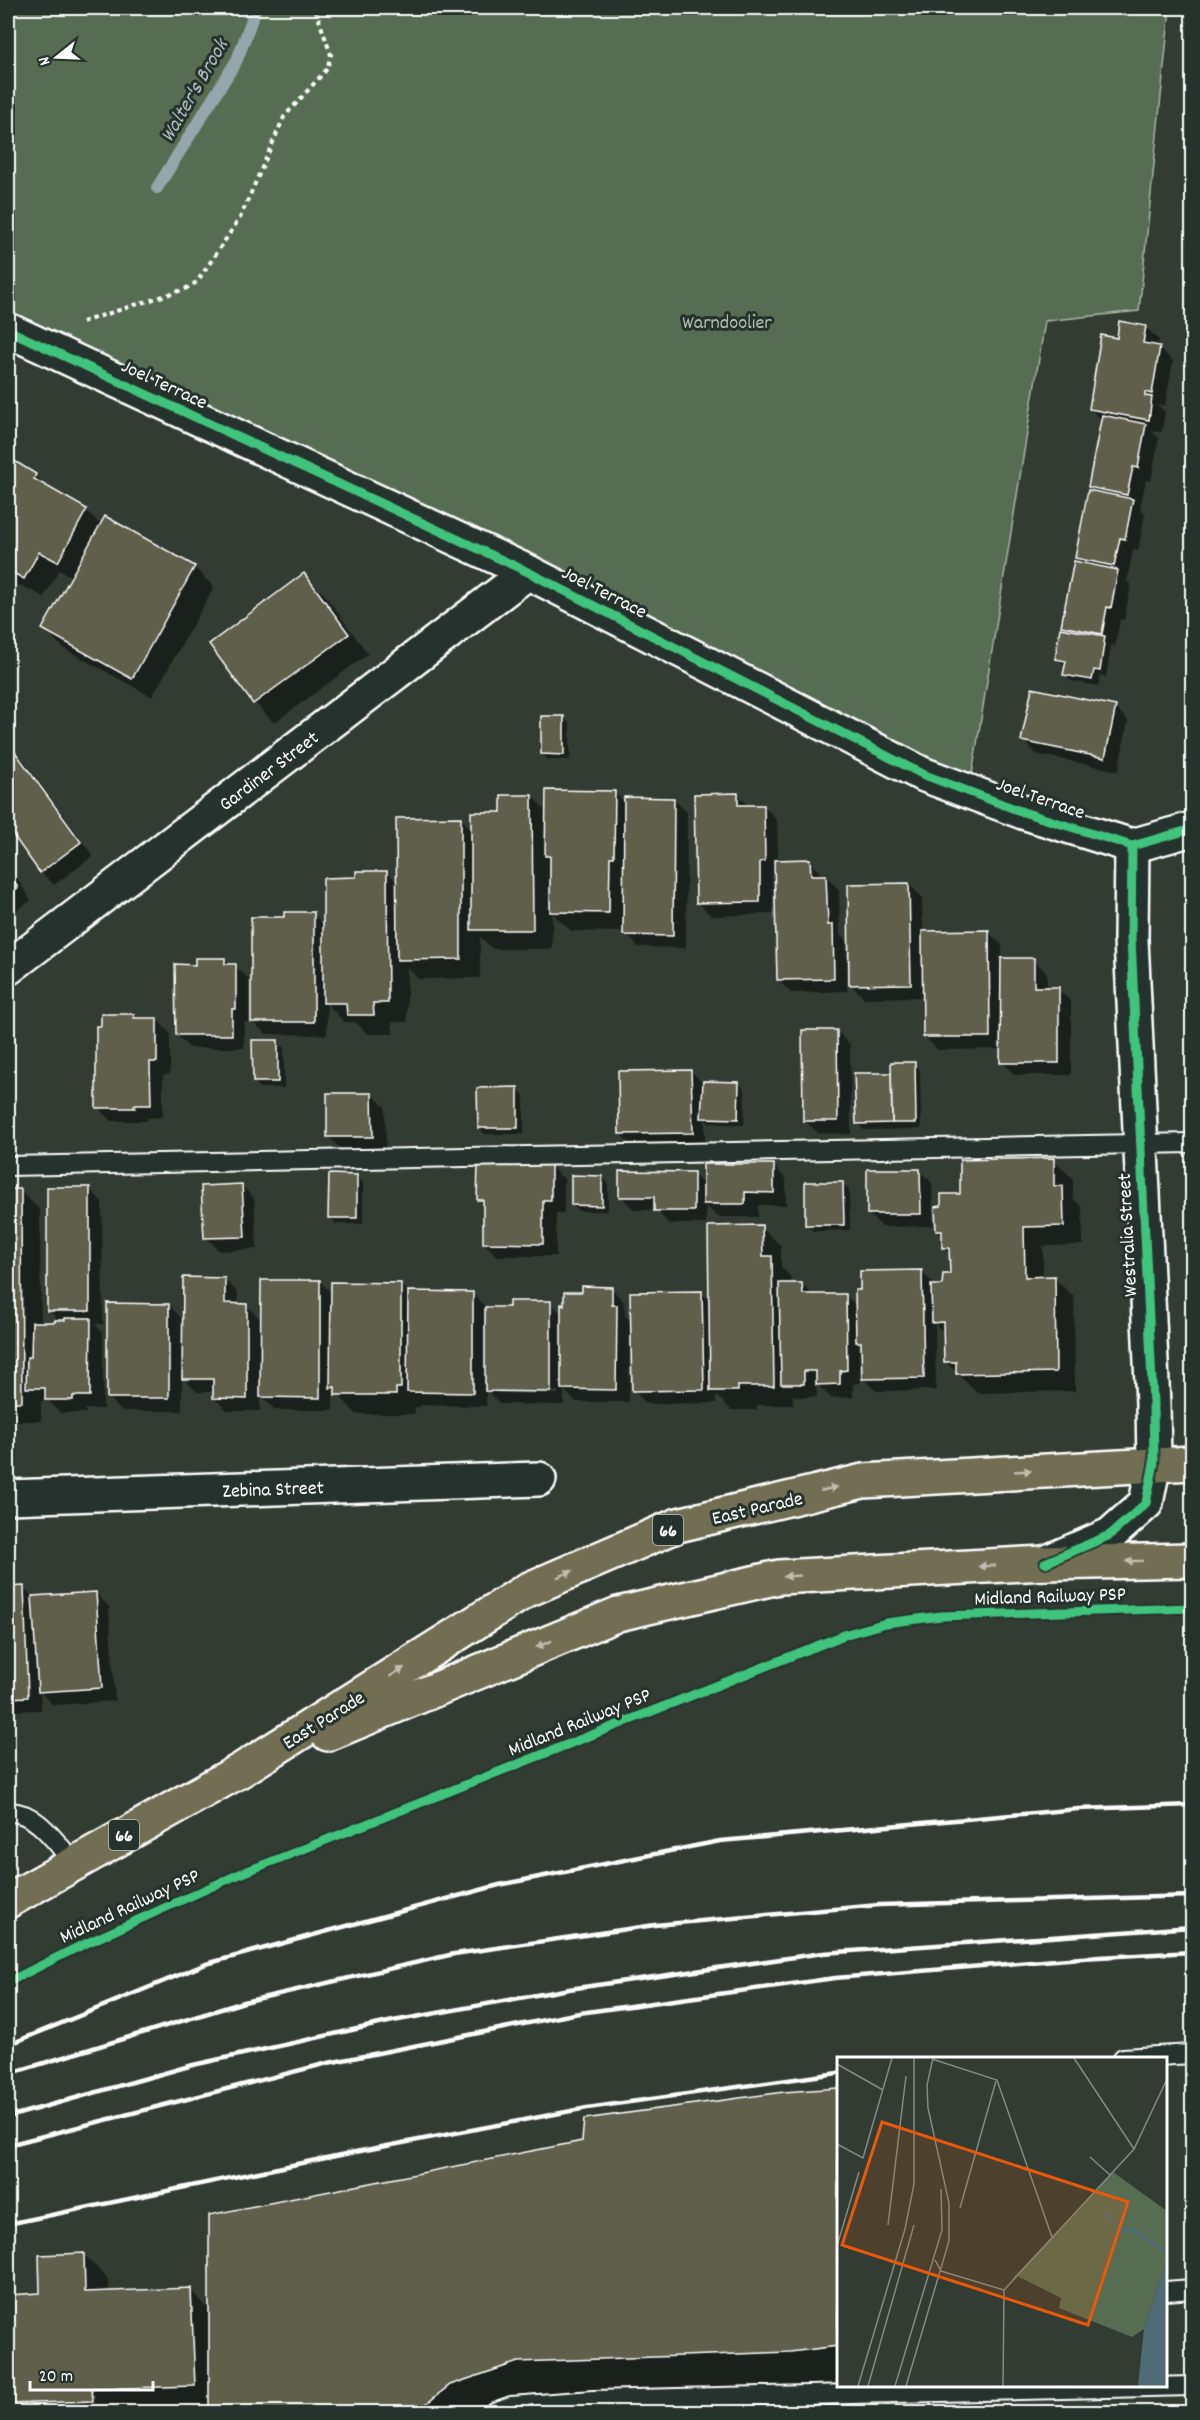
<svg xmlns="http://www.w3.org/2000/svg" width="1200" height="2420" font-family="Dekko,sans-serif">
<rect width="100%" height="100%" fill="#323c33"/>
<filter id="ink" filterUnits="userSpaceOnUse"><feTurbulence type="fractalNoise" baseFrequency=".0167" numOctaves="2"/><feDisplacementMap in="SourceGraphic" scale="12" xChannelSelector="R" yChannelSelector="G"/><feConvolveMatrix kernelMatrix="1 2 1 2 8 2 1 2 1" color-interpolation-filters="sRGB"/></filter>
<g filter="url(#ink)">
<!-- green -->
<path fill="#566d52" stroke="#aab6a8" stroke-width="1.5" d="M8,8H1170L1139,311L1045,321L972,775L1023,812L8,330Z"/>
<!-- shadow -->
<g fill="#0007" fill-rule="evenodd">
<path d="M1145,327L1159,340L1158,347L1173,361L1165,406L1157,404L1165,412L1162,432L1151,431L1159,438L1151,481L1146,480L1140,508L1145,513L1138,551L1133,550L1127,581L1131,585L1124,620L1120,619L1115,646L1111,645L1106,677L1100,675L1099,686L1071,681L1064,675L1066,666L1057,659L1068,631L1063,626L1084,565L1077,558L1096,493L1089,486L1103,421L1090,409L1118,339Z"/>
<path d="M8,459L35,475L50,490L86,510L101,525L194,567L214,587L152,697L63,648L44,628L72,577L59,570L44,597L18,584L13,593L8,590Z"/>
<path d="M304,575L324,594L368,654L274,723L255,703L211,644Z"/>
<path d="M1115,707L1128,721L1118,771L1036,754L1023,740Z"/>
<path d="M564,718L570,724V760H549L542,754Z"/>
<path d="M10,747L23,760L93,856L54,885L41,872L8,825V749Z"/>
<path d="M614,792L626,804L674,799L687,813L686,948L638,947L625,932L571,931L552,913V949H493L480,937V978L418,979L407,967V1022H392L393,1034H368L355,1022H344L327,1004V1035L266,1034L252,1021L285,918L313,914L324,925L357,879L387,872L398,883L461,819L473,831L532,796L547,812Z"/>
<path d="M737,795L749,806H764L777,820L778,861H809L823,876H826L839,890L840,935L846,940L847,991L791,993L778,980L776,875H772L773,914L711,916L698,902Z"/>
<path d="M8,863L31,901L8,915Z"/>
<path d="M909,884L922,897L923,932H988L1002,945V959L1033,960L1047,973V989H1058L1071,1002V1075H1015L1002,1062V1049L938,1050L924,1036V997L864,998L851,985Z"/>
<path d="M225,959L231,966H235L249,979V1022H244V1048H190L177,1035L197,966Z"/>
<path d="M133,1015L138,1020L156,1019L170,1033V1074L163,1075V1117L147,1118V1121H111L97,1107Z"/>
<path d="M837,1031L850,1045L851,1134L818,1133L804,1120Z"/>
<path d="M277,1042L284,1048V1088H260L254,1081Z"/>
<path d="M914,1063L920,1070L921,1129L864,1130L857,1123L856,1075H892Z"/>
<path d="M691,1071L704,1085L739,1083L745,1090L744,1125L709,1123L705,1119V1146L634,1147L620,1134Z"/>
<path d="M517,1089L524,1095V1134H485L479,1128Z"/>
<path d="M372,1094L385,1107L386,1150H342L329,1137Z"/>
<path d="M8,1121L16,1132L8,1139Z"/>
<path d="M1053,1160L1073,1179V1198L1082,1207L1083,1245L1043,1246V1278H1054L1074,1297L1075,1391L977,1393L945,1361V1334L935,1324L936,1390L876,1391L863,1378L862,1346L859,1343L860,1383L853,1384V1397L831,1398L816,1383L817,1397H796L793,1394V1405H757V1410H731L716,1395V1403L647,1404L633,1390L632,1337H630L629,1402H576L564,1390V1405L500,1404L486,1389V1406L420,1405V1407H415V1414H356L333,1388V1410H275L260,1395V1411H228L214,1398V1392H197L182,1377V1411H121L108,1397L169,1305L184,1321L224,1279L238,1293V1305H246L262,1321L320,1281L332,1294L400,1284L409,1293L473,1294L486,1307L510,1308L550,1303L563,1315L583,1293L611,1288L624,1302L625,1315L632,1322L702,1293L710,1302L761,1227L781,1246V1267L791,1277V1285H802L813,1295H845L857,1306L921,1272L935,1285L944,1286L951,1275V1255L943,1247V1237L937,1231L943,1208L962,1195ZM498,1390L558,1391V1394L498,1393Z"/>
<path d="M773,1165L786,1179V1205H758V1217H718L706,1206V1224H669L656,1210H634L621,1196L693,1174L704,1185Z"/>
<path d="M550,1166L564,1179V1213H556V1256H497L484,1243V1205L478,1199Z"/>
<path d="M919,1170L932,1183L933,1226L882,1227L869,1214Z"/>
<path d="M357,1176L363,1183V1224H336L330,1217Z"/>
<path d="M602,1177L608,1183V1211H579L572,1205Z"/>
<path d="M842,1183L849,1190L850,1230L813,1231L807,1225Z"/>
<path d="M241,1185L254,1198L257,1249L219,1251L206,1237Z"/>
<path d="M89,1188L102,1202L103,1324H95L103,1333V1409H85L86,1413H60L49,1401H41V1421H8V1191H20L40,1210L41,1324L60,1322L49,1310Z"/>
<path d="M23,1587L33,1597L96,1593L109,1607L115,1701L53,1705L40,1692L41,1710L8,1711V1588Z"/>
<path d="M838,2089V2383L551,2394L499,2412H211V2411L8,2412V2296L42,2295L83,2254L108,2279L109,2293L190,2290L210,2310L583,2142L784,2094Z"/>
</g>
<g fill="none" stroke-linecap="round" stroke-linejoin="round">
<!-- stream -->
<path stroke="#95a6ac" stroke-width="12" d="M157,188L237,60L256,8"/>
</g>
<!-- building -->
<g fill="#615e4b" stroke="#fff" stroke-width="1.5">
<path d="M1119,321L1146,326L1143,343L1160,346L1152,394L1145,392V396L1152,397L1149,420L1089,409L1101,335L1117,338Z"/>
<path d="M1102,415L1146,424L1138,468L1133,467L1127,495L1088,487Z"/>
<path d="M8,457L36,474L34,479L87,509L58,562L39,552L24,579L8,570Z"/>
<path d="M1088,490L1133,499L1125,539L1120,538L1114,566L1075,558Z"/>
<path d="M105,516L195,566L132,679L42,629Z"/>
<path d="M1074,561L1118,570L1111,608L1107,607L1102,634L1061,626Z"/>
<path d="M304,573L349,634L253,704L209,644Z"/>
<path d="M1060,628L1105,636L1100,671L1094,670L1092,680L1063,675L1066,661L1055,659Z"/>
<path d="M1032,688L1116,706L1105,758L1021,741Z"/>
<path d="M541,716H564V755L541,754Z"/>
<path d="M10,745L81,842L40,873L8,828V747Z"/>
<path d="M546,790L615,791L614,857H610L609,913L550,912V856H545Z"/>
<path d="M738,793V805H764L765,861L760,862V902L696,903L694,794Z"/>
<path d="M501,795H532L533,930H471V812H501Z"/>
<path d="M624,797L674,798L673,936L623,935Z"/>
<path d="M461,817V959L397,960L396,818Z"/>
<path d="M810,859L811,875H826L828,925H833L834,979L777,980L774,860Z"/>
<path d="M8,870L18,888L8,894Z"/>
<path d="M356,871H387L388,1003H373L374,1015H347L346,1003H323V878L356,877Z"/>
<path d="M909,883L911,984L849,985L848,884Z"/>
<path d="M284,912H314V1022H251V917H284Z"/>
<path d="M989,930L990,1037H923L922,931Z"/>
<path d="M195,958H225V964H236V1009H232V1035H176L175,964L195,965Z"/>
<path d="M1001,958H1034V987H1059V1063H1000Z"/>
<path d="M101,1014H134V1018H157V1062H150L151,1105H134L135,1108H96V1026H101Z"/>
<path d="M802,1030H837L838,1121H803Z"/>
<path d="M252,1040H278V1082H253Z"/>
<path d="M891,1062H915L916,1123H892Z"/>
<path d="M691,1070L693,1133L619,1134L618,1071Z"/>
<path d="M854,1073H891L892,1123L856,1124Z"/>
<path d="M703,1081L739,1082L738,1119L701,1118Z"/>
<path d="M518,1087V1128H478L477,1088Z"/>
<path d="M327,1093H372L373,1137H327Z"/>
<path d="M1054,1158V1186H1063L1064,1226L1024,1227L1025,1277L1055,1276L1056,1372L956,1374V1362H944L943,1322L932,1323L931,1285H942L943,1274H950L949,1248H942V1231H936L935,1207L941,1206V1194H960V1160Z"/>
<path d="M478,1164L551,1165V1200H543V1244L483,1243V1200H477Z"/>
<path d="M703,1164H774V1193L745,1192V1204H703Z"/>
<path d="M867,1169H920L921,1214H867Z"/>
<path d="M619,1171L694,1172V1211H654V1197H619Z"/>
<path d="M329,1174L357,1175V1218H328Z"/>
<path d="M571,1175L602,1176V1206L571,1205Z"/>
<path d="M805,1182H843L844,1225H805Z"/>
<path d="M242,1184L245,1237L204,1238L201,1186Z"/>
<rect x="47" y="1187" width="43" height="124"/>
<path d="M8,1189H21L22,1402H8Z"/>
<path d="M762,1225L763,1256H772L774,1386H738V1391H710L708,1226Z"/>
<path d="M922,1270L924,1378L862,1379L861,1342H856L855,1290H860V1271Z"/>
<path d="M183,1277L225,1278V1303L247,1304V1399L213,1398V1379H182Z"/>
<path d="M261,1280H320V1398L260,1397Z"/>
<path d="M331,1282L401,1283V1388H396V1395H335V1387L330,1388Z"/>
<path d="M779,1283H802L803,1294H846L847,1370L840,1371V1384L816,1385V1371H804V1384H781Z"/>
<path d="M582,1286L612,1287V1305H617L616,1390L561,1389V1304L564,1305V1292H582Z"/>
<path d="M408,1291L473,1292V1393L407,1392Z"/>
<path d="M702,1291L704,1390L632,1391L630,1292Z"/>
<path d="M509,1301H551V1392L485,1391V1307H509Z"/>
<path d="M107,1303L169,1304V1398H107Z"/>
<path d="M65,1318H91L90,1396H73V1400H45V1388H26L27,1357H31L32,1322H55V1320H65Z"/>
<path d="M24,1586L28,1697L8,1698V1587Z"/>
<path d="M96,1592L102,1688L38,1692L32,1596Z"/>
<path d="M838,2088V2346L790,2352L518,2362L450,2385L416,2412H209V2215L582,2141L584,2119L784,2092Z"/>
<path d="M84,2253L85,2292L191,2288L195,2386L92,2389L93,2401L8,2404V2295L40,2293L39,2255Z"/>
</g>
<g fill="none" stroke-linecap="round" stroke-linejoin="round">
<!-- service casing -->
<g stroke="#fff" stroke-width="22">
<g id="service">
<path d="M8,1166L1192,1143"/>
<path d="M8,1812C37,1811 56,1843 74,1863"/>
<path d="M1123,2058L1192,2054"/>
<path d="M1166,2291L1192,2289"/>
<path d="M494,2412L511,2406L593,2400L1192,2386"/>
</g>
</g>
<!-- minor casing -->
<g stroke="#fff" stroke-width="38">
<g id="minor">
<path d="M8,330L528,572L922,774L1023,812L1132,846L1192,829"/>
<path d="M8,968L528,572"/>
<path d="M8,1497L539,1479"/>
<path d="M1045,1563L1110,1535L1146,1503L1154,1463L1153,1404L1131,939L1132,846"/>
</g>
</g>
<!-- trunk casing -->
<g stroke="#fff" stroke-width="38">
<g id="trunk">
<path d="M328,1734L618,1614L779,1577L1045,1563L1192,1560"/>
<path d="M8,1901L241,1770L527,1590L678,1525L863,1481L1192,1463"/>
</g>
</g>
<!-- path -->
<path stroke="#fff" stroke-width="4" stroke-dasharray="4.5 4.5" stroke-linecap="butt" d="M82,322L185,289L197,282L240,218L284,117L327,69L331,55L315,8"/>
<!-- service -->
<use href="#service" stroke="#26332d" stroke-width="18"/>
<!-- minor -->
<use href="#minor" stroke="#26332d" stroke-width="33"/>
<!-- trunk -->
<use href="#trunk" stroke="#726e52" stroke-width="33"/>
<!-- rail -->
<g stroke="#fff" stroke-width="4.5">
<path d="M8,2045L206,1964L499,1885L720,1841L1078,1809L1192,1805"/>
<path d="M8,2074L244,2002L454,1954L655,1925L879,1905L1192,1896"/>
<path d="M8,2117L193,2065L393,2021L569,1989L823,1953L1192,1927"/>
<path d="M8,2145L328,2063L579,2013L835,1978L1081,1958L1192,1952"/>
<path d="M8,2224L350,2153L587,2108L838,2073"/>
</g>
<!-- cycleway casing -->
<g stroke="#26332d" stroke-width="13">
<g id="cycleway">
<path d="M8,330L528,572L922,774L1023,812L1132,846L1192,829"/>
<path d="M1045,1563L1110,1535L1146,1503L1154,1463L1153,1404L1131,939L1132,846"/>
<path d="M8,1982L76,1948L235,1876L847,1634L886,1623L941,1616L1192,1608"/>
</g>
</g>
<!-- cycleway -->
<use href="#cycleway" stroke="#40c37c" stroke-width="9"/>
</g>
<!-- one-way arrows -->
<defs><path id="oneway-solid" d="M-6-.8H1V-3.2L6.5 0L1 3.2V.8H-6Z" transform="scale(1.5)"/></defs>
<g fill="#c0beb1">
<use href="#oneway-solid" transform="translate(1023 1471) rotate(-3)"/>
<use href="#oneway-solid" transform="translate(829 1489) rotate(-13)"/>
<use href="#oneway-solid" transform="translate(1134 1561) rotate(179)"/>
<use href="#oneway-solid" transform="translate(987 1566) rotate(177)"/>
<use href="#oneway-solid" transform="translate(565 1574) rotate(-23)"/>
<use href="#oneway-solid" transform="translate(792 1576) rotate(177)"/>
<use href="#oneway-solid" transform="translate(544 1644) rotate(157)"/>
<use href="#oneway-solid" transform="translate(397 1672) rotate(-32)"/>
</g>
</g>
<g text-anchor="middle" stroke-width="6" stroke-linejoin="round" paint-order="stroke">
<!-- shield labels -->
<g fill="#26332d" stroke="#bec2c0" stroke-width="1.5">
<rect x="653" y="1515" width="30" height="30" rx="4.5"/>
<rect x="109" y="1820" width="30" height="30" rx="4.5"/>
</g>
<g font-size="18" font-weight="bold" fill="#fff">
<text x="668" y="1536">66</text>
<text x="124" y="1841">66</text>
</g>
<!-- park labels -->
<g font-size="20" fill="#b3bdb1" stroke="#26332d">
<text x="727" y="328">Warndoolier</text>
</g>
<!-- street labels -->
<g font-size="20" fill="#fff" stroke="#26332d">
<text transform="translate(165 383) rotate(25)" y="7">Joel Terrace</text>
<text transform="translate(605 591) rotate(27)" y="7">Joel Terrace</text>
<text transform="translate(268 770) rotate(-37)" y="7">Gardiner Street</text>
<text transform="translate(1041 797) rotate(19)" y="7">Joel Terrace</text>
<text transform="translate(1126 1235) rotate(-93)" y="7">Westralia Street</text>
<text transform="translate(273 1488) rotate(-2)" y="7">Zebina Street</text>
<text transform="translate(757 1507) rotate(-13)" y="7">East Parade</text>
<text transform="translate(1050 1595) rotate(-2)" y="7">Midland Railway PSP</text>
<text transform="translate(323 1719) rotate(-32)" y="7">East Parade</text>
<text transform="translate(579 1721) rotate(-22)" y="7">Midland Railway PSP</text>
<text transform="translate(129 1905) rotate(-25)" y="7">Midland Railway PSP</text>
</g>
<!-- water labels -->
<g font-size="21" font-style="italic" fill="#b0bcc1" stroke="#26332d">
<text transform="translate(193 90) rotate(-60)" y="7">Walter's Brook</text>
</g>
</g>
<!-- overview -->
<g transform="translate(837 2057)">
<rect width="330" height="330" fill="#323c33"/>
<path d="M276,115L330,154V202L307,272L295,280L222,251L224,241L180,219L174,223Z" fill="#566d52"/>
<path d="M330,202V329H301L307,272Z" fill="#4f6b75"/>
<path fill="none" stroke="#4f6b75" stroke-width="3" d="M267,155L285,174L294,172L330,195"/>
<path fill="none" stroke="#848a85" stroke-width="1.5" d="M237,1L297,92M95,2L160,23L215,180M0,7L46,33M0,87L26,101L55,1M253,100L273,118M123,151L159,24M51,168L69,19M0,189L22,115M98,203L104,214L167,233M21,329L68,172L77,127V1M31,329L77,168M58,329L105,173L104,132M69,329L112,184V146L91,51L90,28L96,1M166,329L167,233L297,92L330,22"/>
<path fill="#e8590c" fill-opacity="0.15" stroke="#e8590c" stroke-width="3" d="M45,65L291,145L251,268L5,188Z"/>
<rect width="330" height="330" fill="none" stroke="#fff" stroke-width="3"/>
</g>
<!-- margin -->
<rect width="1200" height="2420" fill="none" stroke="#26332d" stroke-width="30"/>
<rect x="15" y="15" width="1170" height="2390" fill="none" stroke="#fff" stroke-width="2" filter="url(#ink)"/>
<!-- north arrow -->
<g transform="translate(57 57) rotate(252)" stroke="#26332d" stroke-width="4.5" paint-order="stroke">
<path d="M0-4.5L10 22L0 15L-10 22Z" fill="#ffffff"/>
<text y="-9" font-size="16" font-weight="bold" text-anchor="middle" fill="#ffffff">N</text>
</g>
<!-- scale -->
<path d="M30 2381v9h123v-9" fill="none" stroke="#ffffff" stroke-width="3"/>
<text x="39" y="2381" font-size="18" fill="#ffffff" stroke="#26332d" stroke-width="4.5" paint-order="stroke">20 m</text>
</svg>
